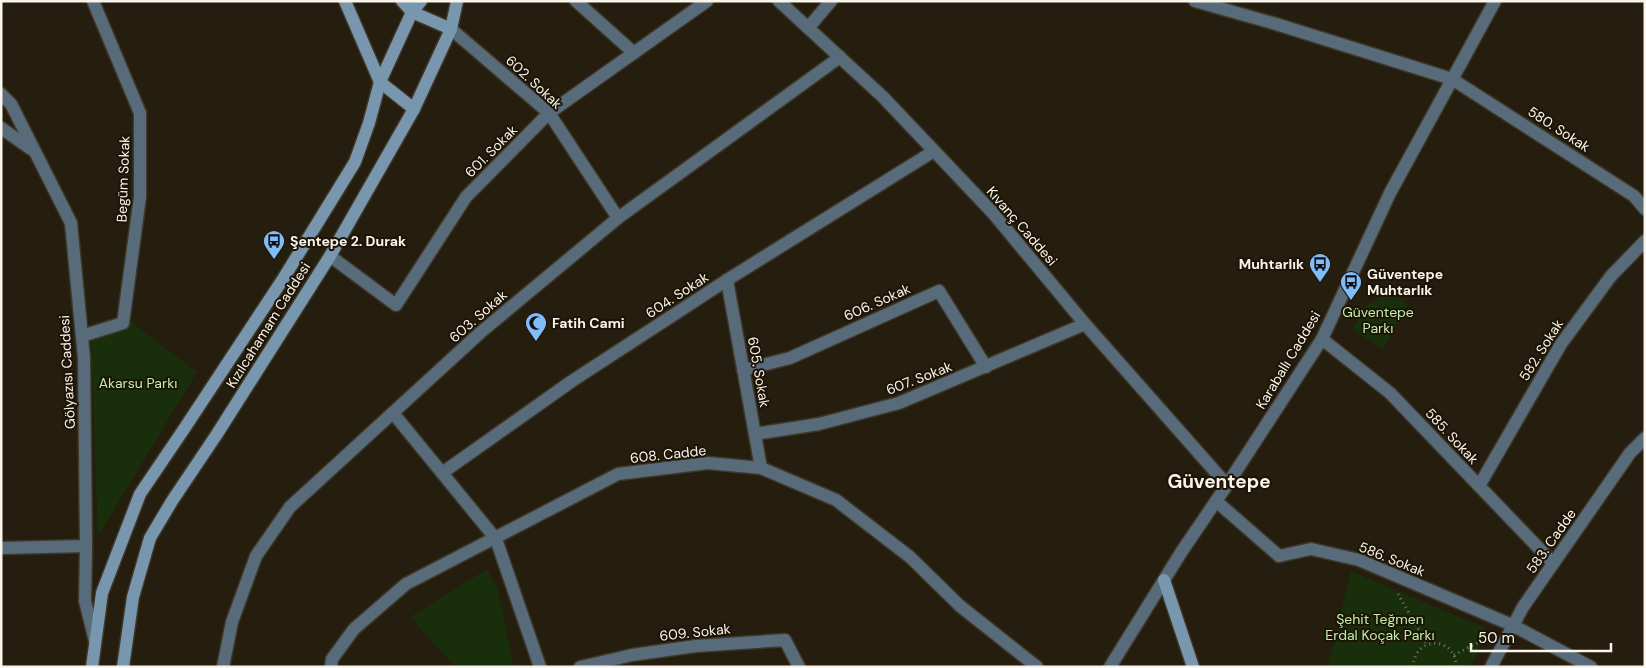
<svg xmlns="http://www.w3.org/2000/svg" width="1646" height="668" font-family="'DM Sans',sans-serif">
<rect width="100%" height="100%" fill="#251d0e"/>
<!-- green -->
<g fill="#192f0c">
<path d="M1385,294L1405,300L1407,305L1383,349L1353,330L1364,307Z"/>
<path d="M131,322L197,372L98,536L91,339L124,329Z"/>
<path d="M487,569L497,587L514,667H455L410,617Z"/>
<path d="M1351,571L1487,629L1471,667H1328Z"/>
</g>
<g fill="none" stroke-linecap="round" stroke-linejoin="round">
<!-- street casing -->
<g stroke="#3f3728" stroke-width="15">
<g id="street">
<path d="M576,1L634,53"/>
<path d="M779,1L883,97L992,212L1085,324L1227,485"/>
<path d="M1195,1L1276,24L1452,79L1634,196L1645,209"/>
<path d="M808,28L831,1"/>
<path d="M451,29L549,113L618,218"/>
<path d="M1,94L11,104L71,223L84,358L86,546L85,601L95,641"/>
<path d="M1,128L31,149"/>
<path d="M330,256L396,305L466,197L549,113L707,1"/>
<path d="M727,280L761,468"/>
<path d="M82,336L123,323L140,197V113L93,1"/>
<path d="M1322,339L1390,393L1553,563"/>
<path d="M743,370L790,358L939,291L986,367"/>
<path d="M393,413L496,539L540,667"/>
<path d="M755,434L819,424L899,403L1085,324"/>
<path d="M442,473L572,381L727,280L934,151"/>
<path d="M1479,486L1561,344L1611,276L1645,241"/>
<path d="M1216,501L1279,556L1311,549L1359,560L1512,625L1591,667"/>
<path d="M1,548L86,546"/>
<path d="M223,667L232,622L256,556L290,507L481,332L618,218L840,57"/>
<path d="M331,667L332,659L354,629L406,584L618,474L708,463L761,468L836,500L910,557L960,606L1037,667"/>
<path d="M580,667L632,655L696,646L785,640L799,667"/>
<path d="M1110,667L1182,551L1227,485L1322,339L1390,193L1495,1"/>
<path d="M1491,667L1523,607L1630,453L1645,438"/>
</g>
</g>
<!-- secondary casing -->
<g stroke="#3f3728" stroke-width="15">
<g id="secondary">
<path d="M345,1L380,82L414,109"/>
<path d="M451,29L457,1"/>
<path d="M1164,580L1193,667"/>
<path d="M92,667L102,593L140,494L186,426L283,279L355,162L369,123L380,82L412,12L421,1"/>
<path d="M123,667L133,597L150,538L172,501L217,434L330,256L414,109L451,29L412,12L402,1"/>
</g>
</g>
<!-- path -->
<g stroke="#7e776a" stroke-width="3" stroke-dasharray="1 4" stroke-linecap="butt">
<path d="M1398,594L1427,644"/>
<path d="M1454,655L1489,637"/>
<path d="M1413,667C1415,634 1457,637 1456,667"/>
</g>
<!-- street -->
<use href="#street" stroke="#586b7a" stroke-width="12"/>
<!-- secondary -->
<use href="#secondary" stroke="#7897af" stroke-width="12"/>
</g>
<!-- icons -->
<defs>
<g id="bus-pin" transform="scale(1.125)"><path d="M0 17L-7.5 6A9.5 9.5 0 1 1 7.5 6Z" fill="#81bcfa" stroke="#1c1406"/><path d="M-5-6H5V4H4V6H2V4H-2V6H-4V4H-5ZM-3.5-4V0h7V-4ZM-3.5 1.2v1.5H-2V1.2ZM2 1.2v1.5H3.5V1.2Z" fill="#111"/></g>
<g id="mosque-pin" transform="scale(1.125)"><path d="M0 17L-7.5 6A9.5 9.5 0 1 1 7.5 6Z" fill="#81bcfa" stroke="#1c1406"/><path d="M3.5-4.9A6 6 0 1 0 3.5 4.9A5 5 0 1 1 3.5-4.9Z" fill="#111"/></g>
</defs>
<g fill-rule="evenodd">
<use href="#bus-pin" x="274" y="241"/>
<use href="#bus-pin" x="1320" y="264"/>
<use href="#bus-pin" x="1351" y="282"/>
<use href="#mosque-pin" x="536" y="323"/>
</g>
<g text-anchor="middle" stroke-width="4" stroke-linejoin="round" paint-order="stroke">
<!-- street labels -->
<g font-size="14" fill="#faf4ea" stroke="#1c1406">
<text transform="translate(534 82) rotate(43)" y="5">602. Sokak</text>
<text transform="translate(1559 129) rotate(33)" y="5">580. Sokak</text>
<text transform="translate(491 151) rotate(-45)" y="5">601. Sokak</text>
<text transform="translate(123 179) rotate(-88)" y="5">Begüm Sokak</text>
<text transform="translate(1022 226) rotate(49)" y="5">Kıvanç Caddesi</text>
<text transform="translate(677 295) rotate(-33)" y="5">604. Sokak</text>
<text transform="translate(877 302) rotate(-24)" y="5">606. Sokak</text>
<text transform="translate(478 316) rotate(-41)" y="5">603. Sokak</text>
<text transform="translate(268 325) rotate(-58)" y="5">Kızılcahamam Caddesi</text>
<text transform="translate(1541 350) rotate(-58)" y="5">582. Sokak</text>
<text transform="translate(1288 360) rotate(-59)" y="5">Karaballı Caddesi</text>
<text transform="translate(67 372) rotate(-93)" y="5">Gölyazısı Caddesi</text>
<text transform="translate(759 372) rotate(80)" y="5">605. Sokak</text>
<text transform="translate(919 378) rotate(-21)" y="5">607. Sokak</text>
<text transform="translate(1452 436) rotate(47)" y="5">585. Sokak</text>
<text transform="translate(668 454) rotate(-6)" y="5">608. Cadde</text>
<text transform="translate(1551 541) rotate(-55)" y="5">583. Cadde</text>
<text transform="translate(1392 559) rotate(22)" y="5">586. Sokak</text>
<text transform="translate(695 632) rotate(-6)" y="5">609. Sokak</text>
</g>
<!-- poi labels -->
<g font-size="14" font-weight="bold" fill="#faf4ea" stroke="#1c1406" text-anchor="start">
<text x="290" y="246">Şentepe 2. Durak</text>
<text x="1304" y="269" text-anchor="end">Muhtarlık</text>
<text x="1367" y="279">Güventepe<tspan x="1367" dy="16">Muhtarlık</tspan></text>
<text x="552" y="328">Fatih Cami</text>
</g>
<!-- park labels -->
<g font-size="14" fill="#c1eeaa" stroke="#1c1406">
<text x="1378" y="317">Güventepe<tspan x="1378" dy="16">Parkı</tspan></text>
<text x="138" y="388">Akarsu Parkı</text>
<text x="1380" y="624">Şehit Teğmen<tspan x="1380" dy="16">Erdal Koçak Parkı</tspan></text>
</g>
<!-- district labels -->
<g font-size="19" font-weight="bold" fill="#faf4ea" stroke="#1c1406">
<text x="1219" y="488">Güventepe</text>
</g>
</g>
<!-- border -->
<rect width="1646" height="668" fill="none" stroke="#faf4ea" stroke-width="5"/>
<!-- scale -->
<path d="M1471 643v8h140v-8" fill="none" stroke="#faf4ea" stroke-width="2.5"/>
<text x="1478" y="643" font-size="15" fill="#faf4ea" stroke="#1c1406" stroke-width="4" paint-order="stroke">50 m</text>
</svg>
